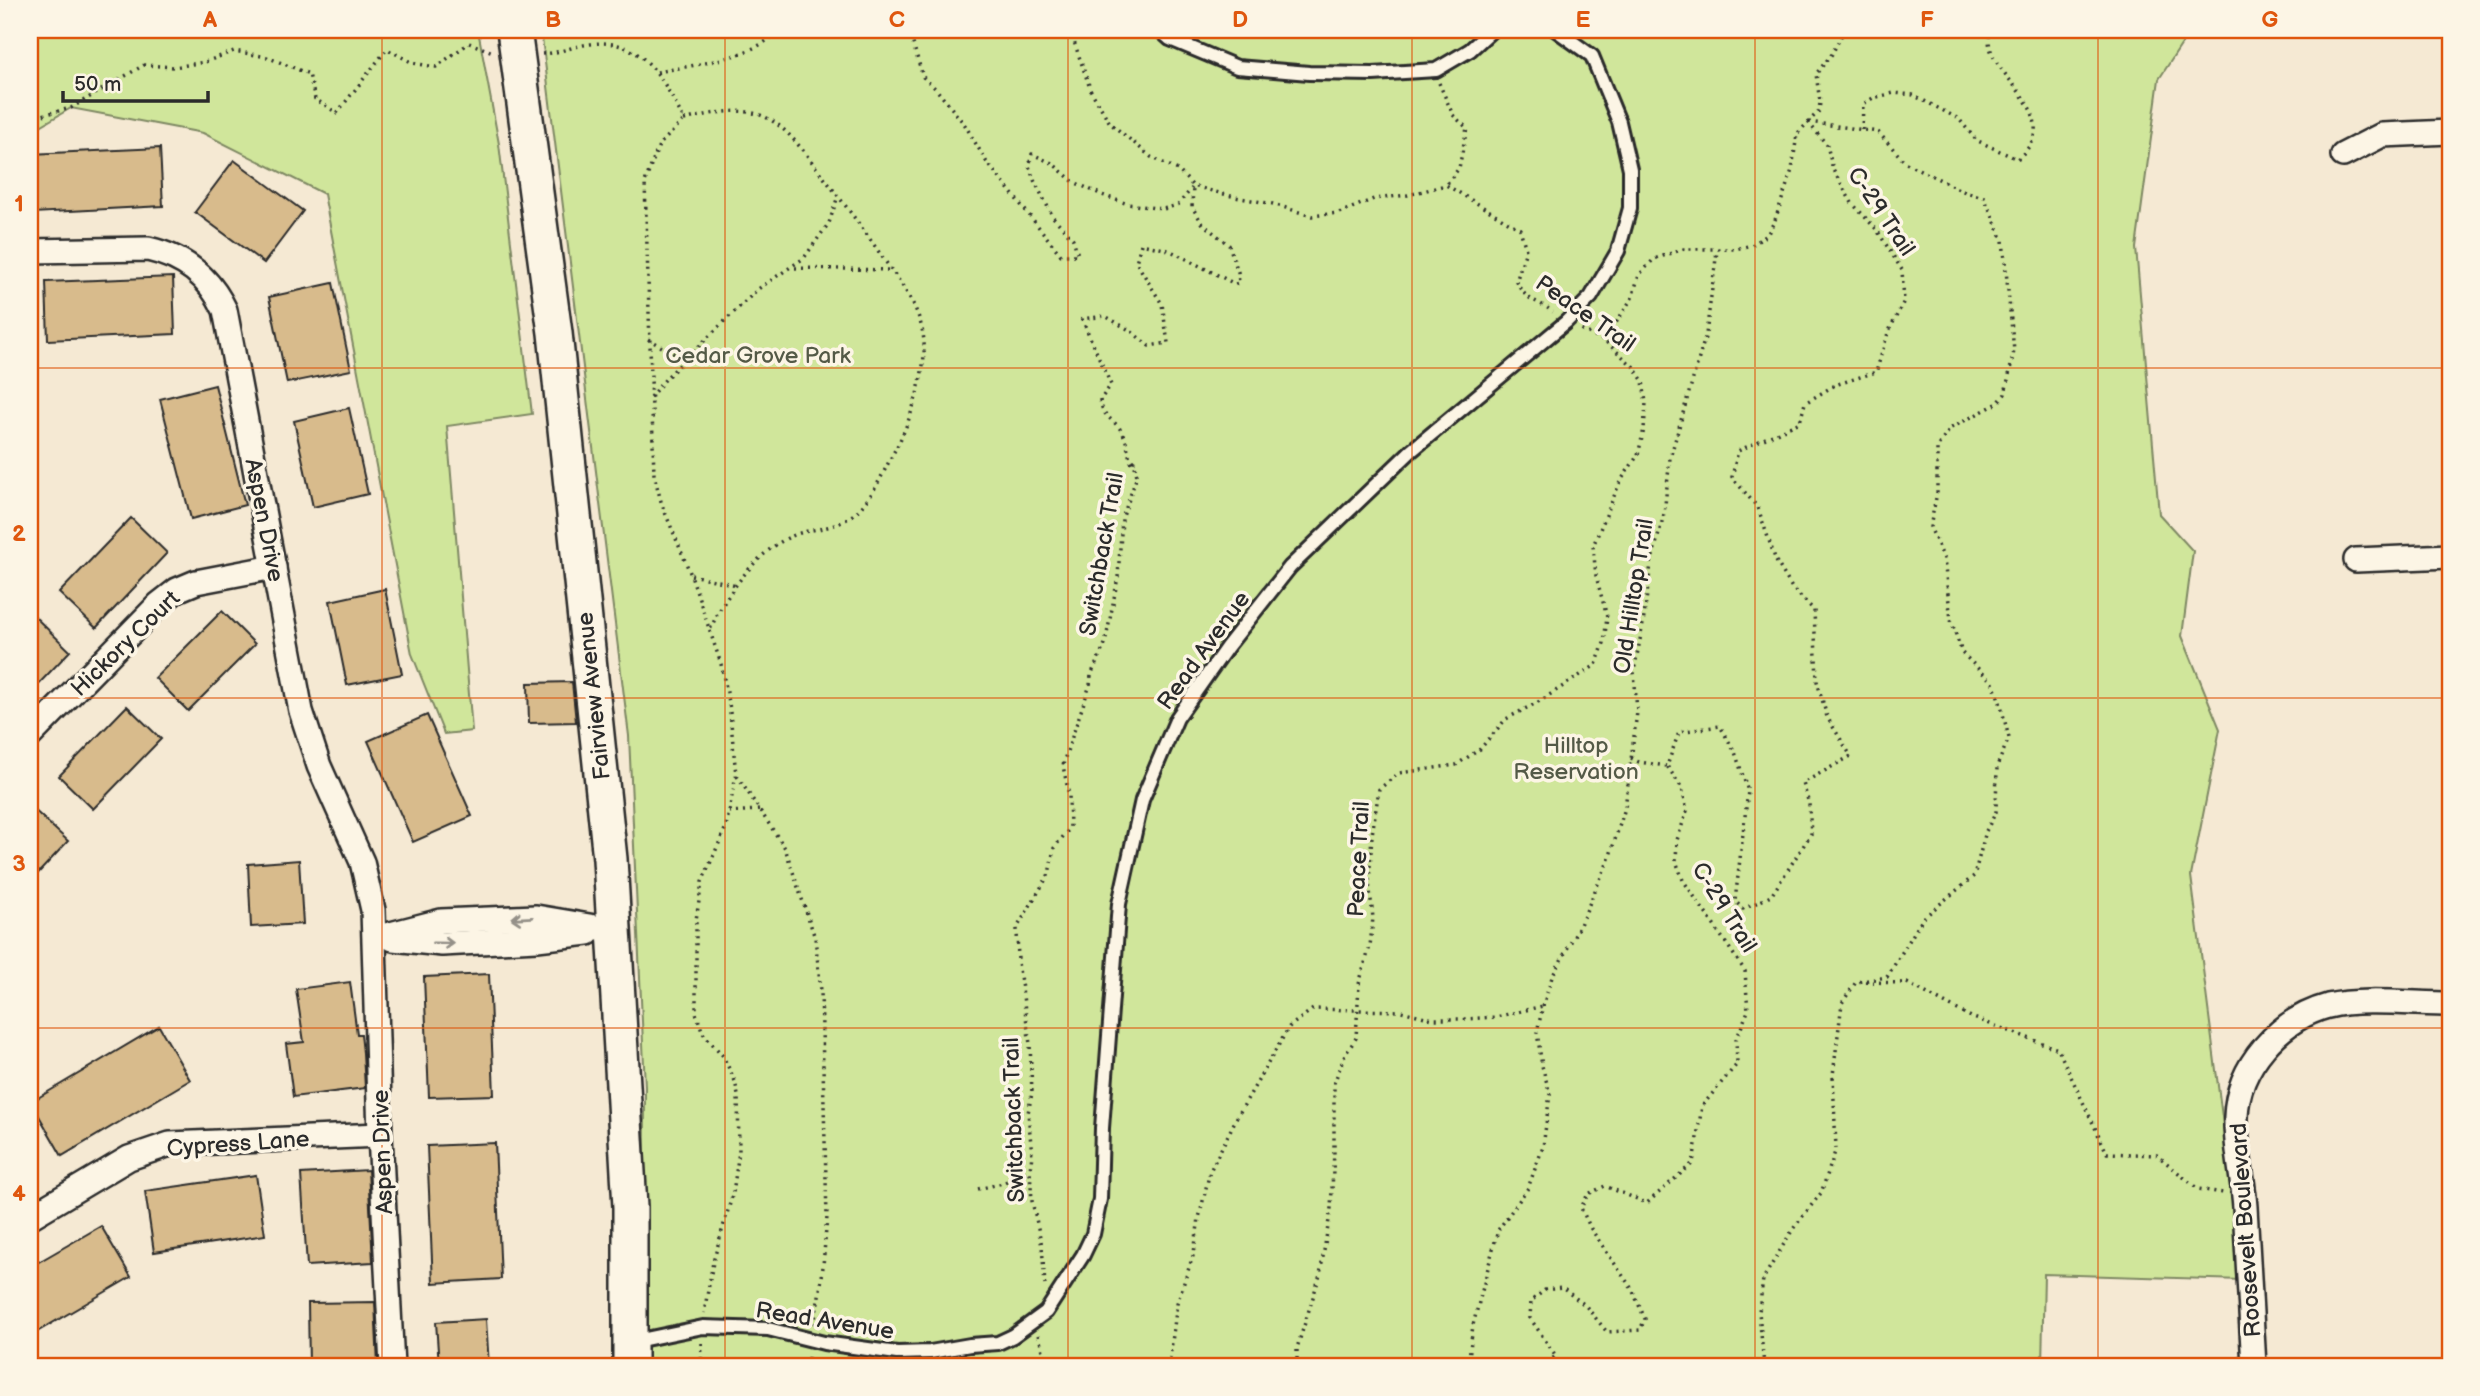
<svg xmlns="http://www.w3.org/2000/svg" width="2480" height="1396" font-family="'Balsamiq Sans',sans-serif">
<rect width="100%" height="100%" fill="#f5e9d3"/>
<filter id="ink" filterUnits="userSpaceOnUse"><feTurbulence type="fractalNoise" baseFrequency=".0143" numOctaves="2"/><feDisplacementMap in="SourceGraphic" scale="14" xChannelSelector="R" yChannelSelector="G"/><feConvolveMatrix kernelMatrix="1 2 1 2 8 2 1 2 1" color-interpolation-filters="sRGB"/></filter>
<g filter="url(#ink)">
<!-- green -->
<g fill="#d0e69b" stroke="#7e8863" stroke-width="2">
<path d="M30,30H478L499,144L532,414L447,426L472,731L444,734L412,654L324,194L203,133L71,108L30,132Z"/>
<path d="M541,30H2191L2159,79L2136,248L2159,514L2193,551L2182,636L2220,729L2191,876L2243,1280L2044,1274L2042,1366H644L645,1087L629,736Z"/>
</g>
<!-- building -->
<g fill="#d8bb8c" stroke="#2b2b2b" stroke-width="2">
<path d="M160,148L163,206L33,213L30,154Z"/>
<path d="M234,160L303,211L264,263L195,212Z"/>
<path d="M173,277L175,334L48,340L46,282Z"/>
<path d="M333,283L351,370L287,383L269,297Z"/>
<path d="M215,385L245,505L191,519L160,399Z"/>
<path d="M349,408L368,494L313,507L294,421Z"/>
<path d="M131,518L167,553L96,628L59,593Z"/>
<path d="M385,589L402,674L347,685L330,601Z"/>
<path d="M222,611L255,644L188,711L155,678Z"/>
<path d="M30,612L70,651L30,693Z"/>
<path d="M572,682L576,722L529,723L528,683Z"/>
<path d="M127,706L161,739L93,809L59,776Z"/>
<path d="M427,715L472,816L413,842L368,741Z"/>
<path d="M30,806L68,841L30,882Z"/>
<path d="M299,860L303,924L251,927L248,864Z"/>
<path d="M489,974L494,1095L429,1097L424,977Z"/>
<path d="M350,982L357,1034H361L363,1053L365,1088L293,1097L286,1044L304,1042L296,989Z"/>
<path d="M159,1026L190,1080L62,1156L31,1102Z"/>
<path d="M495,1143L501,1279L433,1283L427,1146Z"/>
<path d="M368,1170L373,1262L307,1266L301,1174Z"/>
<path d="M256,1175L265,1235L154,1252L145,1191Z"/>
<path d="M101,1226L131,1277L30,1336V1267Z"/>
<path d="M375,1302L378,1366H309L308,1303Z"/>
<path d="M486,1319L489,1366H439L436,1322Z"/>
</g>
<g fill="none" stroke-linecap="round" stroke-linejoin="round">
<!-- service casing -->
<g stroke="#2b2b2b" stroke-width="18">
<g id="service">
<path d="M1160,30L1170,39L1237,67L1309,73L1373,74L1436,70L1470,50L1492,30"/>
<path d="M631,1342L703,1327L768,1329L824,1343L897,1353L930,1352L970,1345L998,1343L1013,1336L1046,1312L1083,1255L1093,1234L1100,1199L1102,1128L1119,904L1142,800L1177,718L1227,647L1290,567L1411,451L1566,322L1591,297L1618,251L1630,208V169L1619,122L1592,56L1556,30"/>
</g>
</g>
<!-- minor casing -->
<g stroke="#2b2b2b" stroke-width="28">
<g id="minor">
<path d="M2343,155L2382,135L2450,132"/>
<path d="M30,251L148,249C184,257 209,276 225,310L301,711L319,766L362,862L373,910L380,1135L392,1366"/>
<path d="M2356,560L2450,556"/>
<path d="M30,736L159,604L177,590L196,582L274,567"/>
<path d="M375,938L441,921L536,917L613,930"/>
<path d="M393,939L442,944L537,939L588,933"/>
<path d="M30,1217L129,1158L170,1144L380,1135"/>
<path d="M2254,1366C2251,1313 2248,1260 2245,1207C2243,1177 2235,1147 2236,1117C2237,1066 2280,1019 2328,1006C2362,998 2414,1004 2450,1004"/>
</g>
</g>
<!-- secondary casing -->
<g stroke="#2b2b2b" stroke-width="38">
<path id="secondary" d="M514,30L555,333L610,859L630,1207V1366"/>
</g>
<!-- path -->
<g stroke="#2b2b2b" stroke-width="3.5" stroke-dasharray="2 5" stroke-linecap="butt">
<path d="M909,30L923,77L936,89L965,125L986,161L1061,255H1078L1073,239L1053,217L1034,180L1029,166L1032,154L1052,163L1074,182L1102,195L1128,204L1163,209L1178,205L1192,188"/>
<path d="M1070,30L1091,91L1110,123L1151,157L1178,170L1193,186L1235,197L1273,204L1312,216L1339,213L1374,199L1408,195L1446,185L1520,229L1526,250L1516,282C1528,303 1535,298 1553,312"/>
<path d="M542,54C560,53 573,46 590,44C643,36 664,81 684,120L659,145L645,182L654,475L662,505L691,575L721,664L729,702L736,775L726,827L702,882L696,920V1013L703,1033L723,1056L735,1081L738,1095L739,1151L733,1193L713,1262L704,1313"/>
<path d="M657,72C689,66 759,57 778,30"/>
<path d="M1439,83L1453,115L1467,128L1459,168L1446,185"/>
<path d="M30,118L71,108L144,65L174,67L205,62L234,51L267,57L309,74L315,99L337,113L387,49L413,63L436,67L469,43L493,52"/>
<path d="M684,120C758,101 774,111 818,170C840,198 861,226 881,255C898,280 918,303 923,334C929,366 911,421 895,450C882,474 871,504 847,519C832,529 814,528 797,534C760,547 725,594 710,630"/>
<path d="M1862,130L1863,104L1873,98L1894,93L1913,95L1959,119L1976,140L2017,159C2075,112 1974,71 1991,30"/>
<path d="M795,268L891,270"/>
<path d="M648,339L685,360"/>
<path d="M1605,340L1632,298L1639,275L1654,259L1684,249H1735L1752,245L1767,235L1775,220L1792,170L1797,134L1819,111L1820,102L1816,74L1832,54L1844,30"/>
<path d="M650,397L668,376L758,289L804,258L829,223L838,196"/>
<path d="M691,575L737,585"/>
<path d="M1631,758L1639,762L1666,766"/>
<path d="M737,776L785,848L815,938L821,991L827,1217L822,1278L814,1325"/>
<path d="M729,812L759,810"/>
<path d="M1865,982L1907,983L1971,1017L2058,1049L2107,1153L2157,1155L2198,1189L2223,1193"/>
<path d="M978,1189L1003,1183L1030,1170"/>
<path d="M1045,1285L1042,1246L1032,1201L1030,1170L1032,1155L1028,1113L1032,1093L1030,1044L1018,962L1017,928L1049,874L1054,848L1070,828L1069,795L1063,766L1064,760L1090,685L1091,675L1105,644L1110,619L1118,577L1122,519L1137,476L1134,461L1133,465C1127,456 1129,443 1122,432C1114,418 1103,419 1100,400L1111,385L1082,319L1105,316L1131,331L1149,346L1168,343L1162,304L1136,262L1141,244L1169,250L1235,284L1239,283L1238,272L1229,245L1203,224L1192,207L1193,186"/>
<path d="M1038,1335L1048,1366"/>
<path d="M701,1366L702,1343"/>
<path d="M807,1366L809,1353"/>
<path d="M1169,1366L1177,1303L1194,1253L1199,1218L1210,1171L1237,1117L1289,1027L1313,1009L1401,1011L1433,1019H1465L1496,1017L1543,1006"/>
<path d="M1297,1366V1348L1320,1275L1331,1208L1334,1152V1083L1345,1055L1356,1038L1359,984L1370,946L1373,918L1369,882L1372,835L1379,789L1399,773L1456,765L1480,749L1506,719L1540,701L1596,665L1604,643L1607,617L1596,576L1593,546L1620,482L1638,455L1644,429L1646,403L1643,381L1633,366L1605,341L1580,329"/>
<path d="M1468,1366L1473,1325L1498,1230L1528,1188L1543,1147L1550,1094L1542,1066L1537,1032L1543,1006L1552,977L1579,927L1609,859L1625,808L1637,712L1634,671L1643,624L1651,564L1664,514L1670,458L1706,334L1717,251"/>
<path d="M1541,1366L1556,1356L1530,1318L1531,1301L1545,1290L1562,1288L1585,1305L1607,1332L1640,1330L1645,1319L1632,1289L1591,1229L1581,1208L1588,1194L1605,1186L1647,1203L1693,1163L1702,1106L1737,1064L1736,1040L1748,1011L1745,971L1683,880L1676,861L1677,840L1687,811L1682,788L1667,766L1679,732L1720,726L1735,752L1748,791L1735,901L1743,909L1771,896L1811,834L1809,804L1803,783L1851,756L1827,717L1817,681L1814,610L1792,588L1776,561L1758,508L1732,477L1738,451L1800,422L1805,403L1835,385L1876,372L1888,333L1904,301L1902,270L1877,230L1852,203L1833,170L1827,145L1808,122"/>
<path d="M1764,1366L1759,1312L1763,1279L1793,1229L1821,1193L1836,1149L1833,1075L1842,1003L1856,982L1887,977L1923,918L1974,876L1986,831L1996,812L1997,766L2009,738L2000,702L1993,683L1962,653L1951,620L1944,559L1930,527L1937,493V447L1951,428L1998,403L2005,394L2014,351L2003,240L1984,197L1965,192L1906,163L1878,132L1809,122"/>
</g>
<!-- service -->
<use href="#service" stroke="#fcf5e5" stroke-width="12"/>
<!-- minor -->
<use href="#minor" stroke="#fcf5e5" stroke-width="23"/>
<!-- secondary -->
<use href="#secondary" stroke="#fcf5e5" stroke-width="33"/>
</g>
<!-- one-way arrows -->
<defs><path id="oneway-shaft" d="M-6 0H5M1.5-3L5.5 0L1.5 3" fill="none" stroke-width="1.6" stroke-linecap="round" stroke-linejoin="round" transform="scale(1.75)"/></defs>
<g stroke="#949088">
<use href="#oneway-shaft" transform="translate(522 918) rotate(177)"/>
<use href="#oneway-shaft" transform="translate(443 943) rotate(1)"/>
</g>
</g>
<!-- grid -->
<path fill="none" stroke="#df570e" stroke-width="2" stroke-opacity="0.55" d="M382,30V1366M725,30V1366M1068,30V1366M1412,30V1366M1755,30V1366M2098,30V1366M30,368H2450M30,698H2450M30,1028H2450"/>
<g text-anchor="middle" stroke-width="7" stroke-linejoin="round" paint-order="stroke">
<!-- street labels -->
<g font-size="23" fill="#2b2b2b" stroke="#fcf5e5">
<text transform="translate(1882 211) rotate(56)" y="8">C-29 Trail</text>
<text transform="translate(1586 313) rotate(35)" y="8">Peace Trail</text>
<text transform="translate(265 520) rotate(79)" y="8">Aspen Drive</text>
<text transform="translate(1101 554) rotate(-80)" y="8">Switchback Trail</text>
<text transform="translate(1633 596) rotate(-81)" y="8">Old Hilltop Trail</text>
<text transform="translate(125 643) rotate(-44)" y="8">Hickory Court</text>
<text transform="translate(1203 650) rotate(-54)" y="8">Read Avenue</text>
<text transform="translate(593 696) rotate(-96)" y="8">Fairview Avenue</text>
<text transform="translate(1358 859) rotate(-87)" y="8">Peace Trail</text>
<text transform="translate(1725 907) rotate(58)" y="8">C-29 Trail</text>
<text transform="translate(1013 1120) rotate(-92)" y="8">Switchback Trail</text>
<text transform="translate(238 1143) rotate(-4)" y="8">Cypress Lane</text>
<text transform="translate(382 1152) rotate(-92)" y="8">Aspen Drive</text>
<text transform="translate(2245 1230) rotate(-94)" y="8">Roosevelt Boulevard</text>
<text transform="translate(825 1320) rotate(9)" y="8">Read Avenue</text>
</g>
<!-- park labels -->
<g font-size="23" fill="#545a47" stroke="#fcf5e5">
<text x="758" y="363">Cedar Grove Park</text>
<text x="1576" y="753">Hilltop<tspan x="1576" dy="26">Reservation</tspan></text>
</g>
</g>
<!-- margin -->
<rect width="2480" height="1396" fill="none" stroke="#fcf5e5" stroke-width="77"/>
<!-- scale -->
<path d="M63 91v10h145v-10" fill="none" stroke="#2b2b2b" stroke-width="3.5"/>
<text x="74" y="91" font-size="21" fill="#2b2b2b" stroke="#fcf5e5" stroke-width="5" paint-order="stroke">50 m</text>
<rect x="38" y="38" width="2404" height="1320" fill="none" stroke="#df570e" stroke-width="2.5"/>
<g font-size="23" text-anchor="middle" font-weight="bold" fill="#df570e">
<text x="210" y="27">A</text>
<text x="553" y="27">B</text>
<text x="897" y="27">C</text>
<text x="1240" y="27">D</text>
<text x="1583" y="27">E</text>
<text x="1927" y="27">F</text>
<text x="2270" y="27">G</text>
<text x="19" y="211">1</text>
<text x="19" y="541">2</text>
<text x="19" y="871">3</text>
<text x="19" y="1201">4</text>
</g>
</svg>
